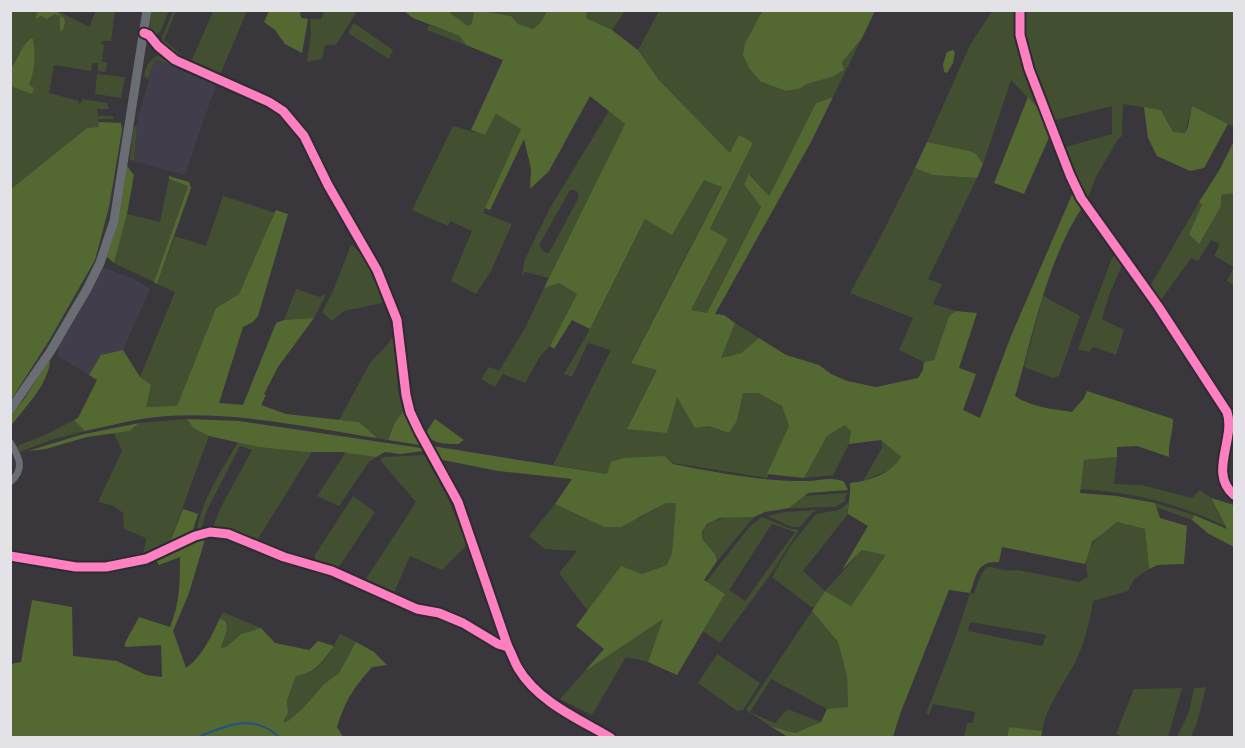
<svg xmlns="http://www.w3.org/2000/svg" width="1245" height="748" font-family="'Nunito Sans',sans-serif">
<rect width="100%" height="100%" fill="#39373b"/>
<!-- built -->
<g fill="#423d4a">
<path d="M155,59L216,85L185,175L134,161L138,117Z"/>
<path d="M103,267L136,280L150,289L123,350L101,355L89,375L58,356V345L76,318Z"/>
</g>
<!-- green -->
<g fill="#434f31" fill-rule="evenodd">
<path d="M11,11H38L35,18L41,16L48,19L55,14H60L58,11L89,27L96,11H115L111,41H101V43L104,45L102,61L107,63L106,72L98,71V63H92L91,71L54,65L49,93L79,101L78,106L83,99L107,103L109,109H97L98,116H113V119H98L99,127L87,128L11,189V86L32,94L29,86C34,72 34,58 34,43L30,39C20,46 19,58 11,68Z"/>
<path d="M151,11H169L160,32L157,34H154L150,27Z"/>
<path d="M173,11H176L164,40L181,55L192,60L213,11H247L220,75L176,56L163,44L162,38Z"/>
<path d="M324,11H357L336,45H325L322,59L307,62L311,34L310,19H321Z"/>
<path d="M450,11H477L474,12L472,23L468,26L449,13Z"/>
<path d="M482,11H547L541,22L533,29L518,24L511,16Z"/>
<path d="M587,11H625L612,30L586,18Z"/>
<path d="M659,11H763L745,43L761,82L786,91L799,89L807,84L832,77L844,70L841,62L862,38L833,97L816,103L769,196L750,174L744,183L761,207L707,313L691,310L728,239L710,230L753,143L730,153L659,80L638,50Z"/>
<path d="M992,11H1017V14L1045,116L1011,80L983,164L976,154L970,151L927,142L970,45Z"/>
<path d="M1023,11H1234V127L1192,106L1185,133L1173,132L1161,110L1123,104L1122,136L1118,139L1096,177L1087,200L1081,193L1062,148L1112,134V106L1052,121C1039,87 1018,47 1023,11Z"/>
<path d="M354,23L393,50L389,59L348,33Z"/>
<path d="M429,25L461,36L466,45L427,30Z"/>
<path d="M158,55L177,68L155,59L148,80L144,75C146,66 150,60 158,55Z"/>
<path d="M97,74L125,77L121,98L95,94Z"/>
<path d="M609,111L625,124L549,278L525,272L522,277L524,261L550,208ZM570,190L577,191L579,197L549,253H545L539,245Z"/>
<path d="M496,114L521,129L483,213L512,224L491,271L476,294L451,281L472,231L450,221L448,226L412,210L453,126L485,135Z"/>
<path d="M135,126H137L134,161L130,159L133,129Z"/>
<path d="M915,168L932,175L977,178L928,279L942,284L933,304L956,311L949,316L934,360L924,362L899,350L913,318L850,293L882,234Z"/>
<path d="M169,179L188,185L154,282L114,263L127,214L160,222Z"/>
<path d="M704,180L722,186L631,362L658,370L677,397L709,426L729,433L737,421L743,393H758L782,406L789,426L767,478L673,463L665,456L608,474L553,465L611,350L588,343L572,377L564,374L590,329L645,219Z"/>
<path d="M1234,193V285L1227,281L1234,267L1214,256L1220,244L1211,240L1198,261L1191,258L1158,304L1149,288L1199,202L1202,205L1189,234L1221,195Z"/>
<path d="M223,196L276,213L239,294L216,308L177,406L146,407L140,377L175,292L157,284L175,236L206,246Z"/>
<path d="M351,245C364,251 383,289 382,303L344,311L332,321L322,312L333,291Z"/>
<path d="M1118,253L1123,263L1109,295L1102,319L1124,330L1116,355L1093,347L1089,352L1078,349L1112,258L1115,254Z"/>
<path d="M559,283L577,294L550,346L541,355L525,383L503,374L495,387L481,379L489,367L499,371L524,330L544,288Z"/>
<path d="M296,289L320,297L326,294L314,318L284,320Z"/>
<path d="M1043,296L1080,316L1059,376L1053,378L1024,367Z"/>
<path d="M735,323L759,338L741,353L720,358Z"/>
<path d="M392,337L394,340L398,390L403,412L395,422L388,440L377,438L359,422L339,420L370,363L388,344Z"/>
<path d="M187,419L193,428L209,436L168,547L143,557L146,538L124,529L123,513L114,506L98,502L122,451L114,433L130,431L139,423Z"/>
<path d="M74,420L85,431L51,440L20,452L17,446L45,435Z"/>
<path d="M845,425L851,431L849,444L833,475L804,478L827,436Z"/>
<path d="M881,440L901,457L895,468L863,481L882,448Z"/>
<path d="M238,442L258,447L312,452L256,542L228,531L212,530L220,509L252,450L240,446L207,510L200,532H197C200,501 223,469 238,442Z"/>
<path d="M346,452L376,457L368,463L339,506L317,496Z"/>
<path d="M424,455L448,498L467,545L442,570L410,556L393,595L364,582L416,502L380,460L384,457Z"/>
<path d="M1117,457L1114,484L1142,485L1192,498L1200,490L1211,498L1225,526C1173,502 1137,493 1080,489L1084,460Z"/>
<path d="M847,493L844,502L835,507L789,508L804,496Z"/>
<path d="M353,496L375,512L337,570L315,561V555Z"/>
<path d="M667,502L676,503L672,553L667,565L642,574L621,567L588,611L559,573L577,551L545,549L529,536L555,504L604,527L640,518Z"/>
<path d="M848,503V514L803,571L825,591L862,550L887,555L851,606L825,591L815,607H811L772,577L790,546L816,514L839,510Z"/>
<path d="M1155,503L1194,515L1192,520L1156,507Z"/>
<path d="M817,510L812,513L800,527H792L767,516L784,512Z"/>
<path d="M754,517L717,561L715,554L702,539C702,513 736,518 754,517Z"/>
<path d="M762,517L789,528L799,530L771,574L720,643L703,631L725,594L706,582L750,526ZM772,524L795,532L745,601L729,590Z"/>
<path d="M1116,522L1145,529L1149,569L1134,579L1128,591L1093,601C1090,620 1086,638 1078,656C1067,681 1047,703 1042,731L1009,727L1007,737H964L967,723H973L975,712L933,704L929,715L926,714L956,636L970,593L974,594C989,550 987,574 1018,570L1079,582L1088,577C1081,548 1096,539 1116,522ZM970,622L1046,635V636L1042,646L968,631Z"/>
<path d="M812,611L838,642L847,676L848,707L827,709L771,679L750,712L775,723L787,709L821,722L795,733L770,726L746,710Z"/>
<path d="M223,612L261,628L241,634L226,647L221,649L227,630L226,623L220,618Z"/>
<path d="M664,618L648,662L626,657L592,715L560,699L584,672Z"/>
<path d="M340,634L356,642L339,673L324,684L303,708L288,721L281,722L288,713L287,700L296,676C321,673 329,655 340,634Z"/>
<path d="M717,654L760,683L743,710L737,711L698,683Z"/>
<path d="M1206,687L1197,723L1191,737H1177L1189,712L1194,688Z"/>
<path d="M1182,688L1168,737H1123L1116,734L1134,689Z"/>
</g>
<!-- forest -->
<g fill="#546932">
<path d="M763,10H875V11L862,38L842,62L844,70L832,77L807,84L799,89L786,91L761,82L749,68L743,55L745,43Z"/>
<path d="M38,11H58L60,16L64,18L65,23L63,30L60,31V16L55,14L47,19L41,16L35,19Z"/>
<path d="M269,11H300L301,18L308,19L302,53L285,44L275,30L264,22Z"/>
<path d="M404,11H450V13L468,26L472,23L474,11H482L511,16L518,24L533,29L541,22L547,11H587L586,18L612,30L638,50L659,80L730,153L739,135L753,143L710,229L728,239L691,310L707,313L761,207L744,184L749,174L769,196L816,103L833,97L812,140L715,314L724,315L735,323L721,358L741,353L759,338L786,355L819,365L831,374L847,381L876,387L918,378L923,370L924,362L934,360L949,316L956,311L977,313L959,368L976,374L963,410L980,418L1011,336L1074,190L1083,206C1046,262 1034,332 1015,396C1030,407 1053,409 1072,412L1084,398L1087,391L1173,419C1173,433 1168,443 1169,457L1137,446L1117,447V457L1084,460L1080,493L1117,496L1155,503L1160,518L1187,526L1184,564L1158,565L1149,569L1145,529L1117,522L1092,542L1085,564L1002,547L999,562C976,561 977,575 970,593L949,590L900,714L893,737H788L770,726L795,733L821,722L827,709L848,707L847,676L838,642L812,611L825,591L851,606L886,555L862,550L842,570L868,526L848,514C848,503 851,494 850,483C869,481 891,474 901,457L881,440L849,444L851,431L845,425L827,436L804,478L767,474L789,426L782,406L758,393H743L737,421L729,433L709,426L695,428L677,397L667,433L627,429L657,370L631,363L722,187L704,180L672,235L645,219L590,329L572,320L554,349L550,346L577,294L559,283L544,288L625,124L590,96L549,171L530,189L531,169L524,139L490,210L485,208L521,129L496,114L485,135L471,130L503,60L466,45L460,36L413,18Z"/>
<path d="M30,39H33C36,56 35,70 29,85L34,88L32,94L10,86L11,68C19,58 20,47 30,39Z"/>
<path d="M953,50L955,52L953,63L947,73L944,72L943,64L947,52Z"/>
<path d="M1028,97L1045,116L1051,133L1024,194L994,183Z"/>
<path d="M1192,106L1228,124L1204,168L1190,171L1157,156L1148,138L1144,107L1161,110L1173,132L1185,133L1188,127Z"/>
<path d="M98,122L121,123L122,130L109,207L95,260L50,339L11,400V189L87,128L99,127Z"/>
<path d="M1234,141V193L1221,195V206L1199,244L1189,234L1202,205L1199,202L1220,169Z"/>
<path d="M927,142L970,151L976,154L983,164L977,178L932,175L915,168Z"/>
<path d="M127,166L134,175L127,214L114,263L107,257L119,218Z"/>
<path d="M169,176L189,182L191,188L157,284L154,282L188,186L169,179Z"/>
<path d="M276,210L288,214L258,316L253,322L243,327L219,403L243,405L276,323L284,320L314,318L278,367L264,394L266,395L261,405L286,414L359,422L377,438C308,427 237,412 167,416C139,418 112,425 85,431L74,420L78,418L97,380L89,375L101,355L123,350L140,377L151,385L146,407L177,406L216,308L239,294Z"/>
<path d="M49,360L50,363C46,387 25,407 11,426V416L25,398Z"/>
<path d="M403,412L419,445L388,440L395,422Z"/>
<path d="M187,419L239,421L421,448L423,451L400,454L385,452L376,457L341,452H307L258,447L209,436L193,428Z"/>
<path d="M435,419L464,440L458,444C445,444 433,444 425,434Z"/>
<path d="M139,423L130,431L87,437L46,449L28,451L80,435Z"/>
<path d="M432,446L607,474L611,462L624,458L665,456L673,464C713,472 767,482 807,481C819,481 834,476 844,482L848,490L808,493L789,508L765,512L754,517L719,518L707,524L702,532V539L715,554L717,561L704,580L725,594L677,675L648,662L663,619L584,672L604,649L576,626L621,566L642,574L667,565L672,553L676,503H666L621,527H604L555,504L572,479L498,471L438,459Z"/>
<path d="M1211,498L1234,505V547L1209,534L1192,520L1194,515L1227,529Z"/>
<path d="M183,509L198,514L191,536L168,547Z"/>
<path d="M206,536L189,593L173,631L186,668C202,657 212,635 220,618L226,622L227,630L221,648L226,647L241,634L261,628L275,643L309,650L318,641L334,646C322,662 316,673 296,676L287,700L288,713L283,722L288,721L303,708L324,684L339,673L356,642L374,652L387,665L372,667C353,689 346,699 337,727L343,737L11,738V664L21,662L32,600L72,607L73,656L117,661L146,675L162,677L161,645L125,647V643L139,617L170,627C180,603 180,582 180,557L159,565L154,557L194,539Z"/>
<path d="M1009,727L1042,731L1041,737H1007Z"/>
</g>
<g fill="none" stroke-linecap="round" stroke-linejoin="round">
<!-- stream -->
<path stroke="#23537e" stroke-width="2" d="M196,738C225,726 254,712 280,738"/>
<!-- minor -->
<g stroke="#6b6d75" stroke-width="7">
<path d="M1020,10V35L1029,69L1070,175L1081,198L1158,306L1227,412C1236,439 1208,473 1234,495"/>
<path d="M10,442C19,457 26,469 10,482"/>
<path d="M10,556L76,567H106L146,559L195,536L210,532L228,534L284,557L332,571L417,609L439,613L463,623L498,644L508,647"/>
</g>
<!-- tertiary -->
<g stroke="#6b6d75" stroke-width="9">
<path d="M144,33L149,35L158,46L175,60L269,102L283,111L304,136L328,185L377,270L397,320L406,395L410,412L419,431L458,502L508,647C512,654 514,661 518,668C538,702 579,719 611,738"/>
<path d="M10,410L50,352L87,289L100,263L114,221L147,10"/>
</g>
<!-- cycleway casing -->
<g stroke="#2e2b33" stroke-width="13">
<g id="cycleway">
<path d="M1020,10V35L1029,69L1070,175L1081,198L1158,306L1227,412C1236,439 1208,473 1234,495"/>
<path d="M144,33L149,35L158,46L175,60L269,102L283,111L304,136L328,185L377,270L397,320L406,395L410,412L419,431L458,502L508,647C512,654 514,661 518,668C538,702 579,719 611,738"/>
<path d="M10,556L76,567H106L146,559L195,536L210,532L228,534L284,557L332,571L417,609L439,613L463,623L498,644L508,647"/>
</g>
</g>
<!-- cycleway -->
<use href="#cycleway" stroke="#ff80c0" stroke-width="9"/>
</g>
<!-- border -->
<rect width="1245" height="748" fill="none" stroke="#e3e2e7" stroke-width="24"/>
</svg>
